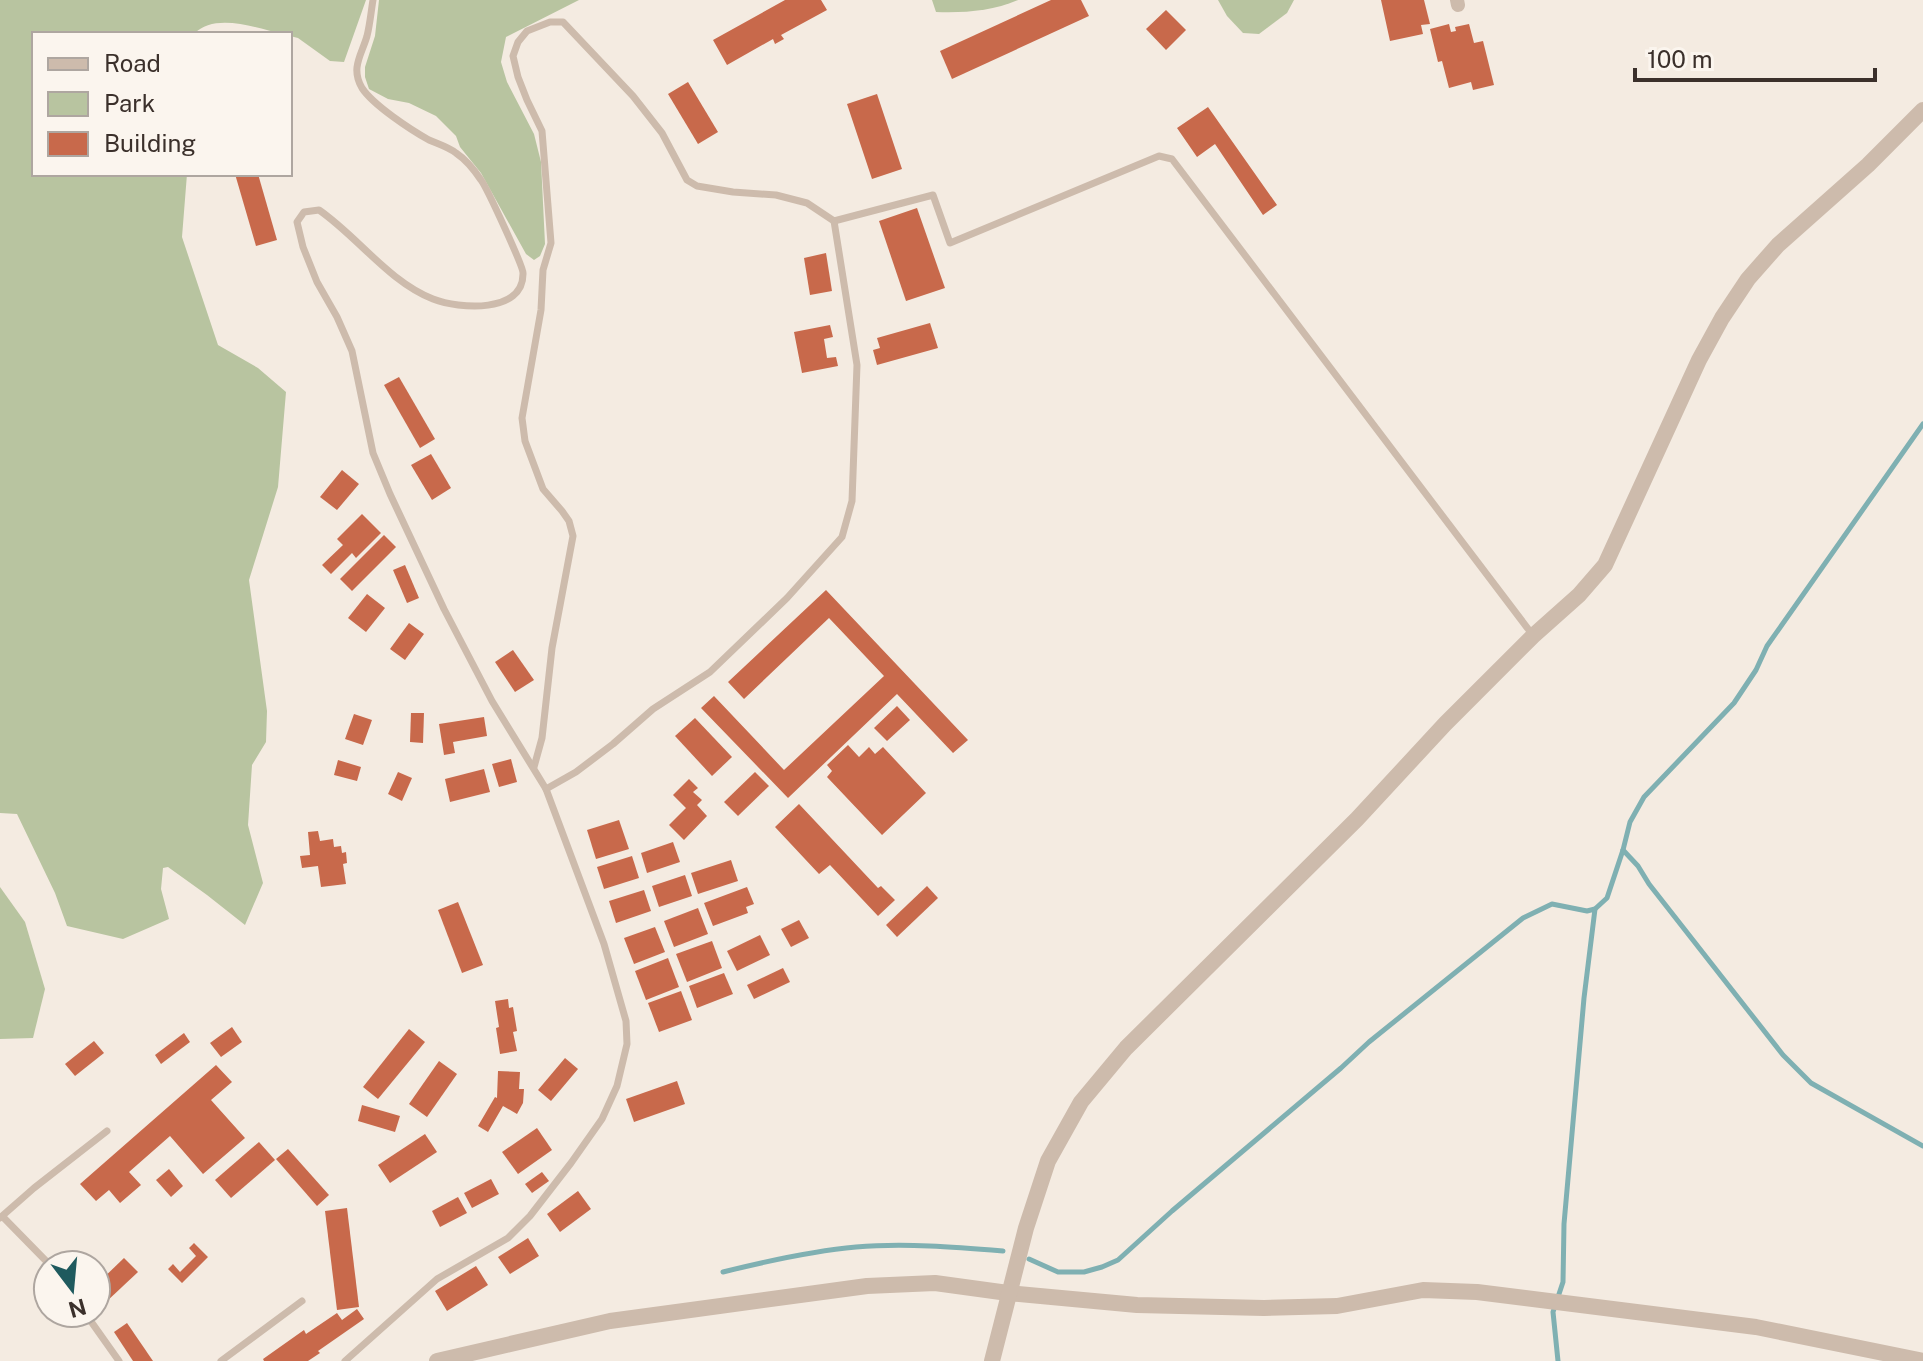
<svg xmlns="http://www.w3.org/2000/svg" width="1923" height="1361" font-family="'Public Sans',sans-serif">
<rect width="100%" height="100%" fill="#f4ebe1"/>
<!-- green -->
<g fill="#b8c4a0">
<path d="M0,0H366L344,62L330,61L298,38L290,36V34H282C256,28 215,12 194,34H34V174H187L182,237L218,345L258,368L286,392L278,487L249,580L267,711L266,742L252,765L248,825L263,883L245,925L207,895L168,867L163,868L161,889L169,919L123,939L67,926L55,893L17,814L0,813Z"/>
<path d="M379,0H579L506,37L501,62L507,82L534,134L541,162L545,244L540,256L534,260L526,254L481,173L460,147L456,136L436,116L409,103L388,99L369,89L365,77V67L375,36Z"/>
<path d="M932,0H1018C992,11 965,13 936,12Z"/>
<path d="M1218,0H1294L1287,13L1259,34L1243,33L1227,16Z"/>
<path d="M0,887L25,922L45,989L33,1038L0,1039Z"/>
</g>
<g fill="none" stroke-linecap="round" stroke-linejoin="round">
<!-- stream -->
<g stroke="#7fb0b2" stroke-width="5">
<path d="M1623,850L1638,866L1649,884L1783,1055L1811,1083L1923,1146"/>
<path d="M1029,1259L1058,1272H1084L1102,1267L1118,1260L1172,1211L1341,1068L1369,1042L1523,918L1552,904L1587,911L1595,909L1607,898L1623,850L1630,822L1644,797L1734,703L1756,670L1767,646L1923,424"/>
<path d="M723,1272C767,1261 811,1251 856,1247C904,1243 955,1247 1003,1251"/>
<path d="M1558,1361L1553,1312L1563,1282L1564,1224L1584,998L1595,909"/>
</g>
</g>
<!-- building -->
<g fill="#c8694b">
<path d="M785,0H821L827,10L781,35L784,39L775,44L773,39L727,65L713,40Z"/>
<path d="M1051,0H1081L1089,16L952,79L940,51Z"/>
<path d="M1381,0H1424L1430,24L1421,25L1423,34L1390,41Z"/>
<path d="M1166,10L1186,30L1166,50L1146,29Z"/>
<path d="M1449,24L1451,32L1456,31L1455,27L1469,24L1474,43L1483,41L1494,85L1473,90L1471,82L1449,88L1442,61L1438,62L1430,29Z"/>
<path d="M688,82L718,132L698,144L668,94Z"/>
<path d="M877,94L902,169L872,179L847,104Z"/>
<path d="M1208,107L1277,205L1263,215L1215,144L1197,157L1177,128Z"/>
<path d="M235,174H258L277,240L256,246Z"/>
<path d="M917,208L945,288L906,301L879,221Z"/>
<path d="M826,253L832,291L810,295L804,258Z"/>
<path d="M930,323L938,348L877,365L873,350L880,348L877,338Z"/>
<path d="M830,325L833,337L824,339L827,358L836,357L838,366L802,373L794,332Z"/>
<path d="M399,377L435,439L420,448L384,385Z"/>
<path d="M431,454L451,488L432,500L411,465Z"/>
<path d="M342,470L359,484L337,510L320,497Z"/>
<path d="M362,514L381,533L356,558L352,553L331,574L322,565L343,545L337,539Z"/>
<path d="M384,535L396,547L352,591L340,579Z"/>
<path d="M405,565L419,598L407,603L393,570Z"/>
<path d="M826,590L968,740L953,753L897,694L788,798L701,708L714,696L784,770L884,676L829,618L744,699L728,682Z"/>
<path d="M367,594L385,608L366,632L348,618Z"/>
<path d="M409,623L424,634L405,660L390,649Z"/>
<path d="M513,650L534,680L515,692L495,662Z"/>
<path d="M897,706L910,720L887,741L874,728Z"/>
<path d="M411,713H424L423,743L410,742Z"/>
<path d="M354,714L372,720L363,745L345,739Z"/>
<path d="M484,717L487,736L453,742L455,753L444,755L439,724Z"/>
<path d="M695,718L732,757L712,776L675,736Z"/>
<path d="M848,745L859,757L869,747L875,754L883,747L926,793L882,835L827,777L832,771L827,765Z"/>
<path d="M511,759L517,782L499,787L492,764Z"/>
<path d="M338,760L361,767L357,781L334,775Z"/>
<path d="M484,769L490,792L450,802L445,779Z"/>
<path d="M398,772L412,778L402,801L388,794Z"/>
<path d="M755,772L769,786L738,816L724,802Z"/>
<path d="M689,779L698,788L693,792L702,800L697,805L707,816L684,840L669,825L686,808L673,795Z"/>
<path d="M799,804L878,888L881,886L895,900L878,916L830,865L819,874L775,827Z"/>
<path d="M619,820L629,849L596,859L587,830Z"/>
<path d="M318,831L320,841L333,839L334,847L341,846L342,853L346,852L347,863L343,864L346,884L321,887L318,866L302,868L300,856L310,855L308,832Z"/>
<path d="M673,842L680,862L647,873L641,853Z"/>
<path d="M632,856L639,878L604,889L597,867Z"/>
<path d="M731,860L738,881L698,894L691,873Z"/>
<path d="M685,875L692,896L659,907L652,886Z"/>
<path d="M927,886L938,898L897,937L886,925Z"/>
<path d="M747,887L754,904L746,907L748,913L713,926L704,903Z"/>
<path d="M644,890L651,911L616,923L609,901Z"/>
<path d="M458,902L483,965L462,973L438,910Z"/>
<path d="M698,908L708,934L674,947L664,921Z"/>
<path d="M799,920L809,938L791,947L781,929Z"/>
<path d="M655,927L665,952L634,964L624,938Z"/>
<path d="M760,935L770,955L737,971L727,951Z"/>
<path d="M712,941L722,968L687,982L676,954Z"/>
<path d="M668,958L679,987L646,1000L635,971Z"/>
<path d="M783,968L790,982L754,999L747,985Z"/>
<path d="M724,973L733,994L697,1008L689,986Z"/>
<path d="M681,991L692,1020L659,1032L648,1003Z"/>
<path d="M508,999L509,1008L513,1007L517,1031L513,1032L517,1051L500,1054L496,1028L499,1027L495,1001Z"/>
<path d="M232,1027L242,1042L221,1057L210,1043Z"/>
<path d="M409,1029L425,1042L378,1099L363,1087Z"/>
<path d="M184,1033L190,1042L161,1064L155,1055Z"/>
<path d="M94,1041L104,1053L75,1076L65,1064Z"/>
<path d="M565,1058L578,1069L551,1101L538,1090Z"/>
<path d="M439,1061L457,1074L427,1117L409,1104Z"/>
<path d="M216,1065L232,1082L211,1100L245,1138L203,1174L170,1136L129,1172L141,1185L120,1203L109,1190L96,1201L80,1184Z"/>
<path d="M498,1071L520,1072L519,1089H524L523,1103L517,1114L503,1106L488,1132L478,1126L495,1097L497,1098Z"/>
<path d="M677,1081L685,1104L634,1122L626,1099Z"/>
<path d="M362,1105L400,1116L395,1132L358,1121Z"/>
<path d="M537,1128L552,1150L518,1174L502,1152Z"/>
<path d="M425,1134L437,1152L390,1183L378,1165Z"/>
<path d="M259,1142L275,1160L231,1198L215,1180Z"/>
<path d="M288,1149L329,1195L317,1206L276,1159Z"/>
<path d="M169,1169L183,1186L171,1197L156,1180Z"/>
<path d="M542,1172L549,1181L532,1193L525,1184Z"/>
<path d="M491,1179L499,1194L472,1208L464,1193Z"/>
<path d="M578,1191L591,1209L560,1232L547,1214Z"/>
<path d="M458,1197L467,1213L440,1227L432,1211Z"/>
<path d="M347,1208L359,1307L337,1310L325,1211Z"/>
<path d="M528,1238L539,1256L510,1274L498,1257Z"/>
<path d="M194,1243L208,1257L182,1283L168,1269L173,1264L180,1272L196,1256L189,1248Z"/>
<path d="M124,1258L138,1272L106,1302L96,1292V1285Z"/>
<path d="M476,1266L488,1285L447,1311L435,1291Z"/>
<path d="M357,1309L364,1319L318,1351L320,1353L308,1361H264L263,1359L304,1330L306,1334L337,1313L342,1320Z"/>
<path d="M127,1323L153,1361H133L114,1332Z"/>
</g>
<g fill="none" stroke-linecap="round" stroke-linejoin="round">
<!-- service -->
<g stroke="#cdbbac" stroke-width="7">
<path d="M534,767L542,738L552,648L573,536L569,521L562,511L543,489L525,441L522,418L541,310L543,270L551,243L542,131L527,100L518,77L513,56L518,42L527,31L550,22H563L633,96L662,133L687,180L697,186L733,192L776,195L807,203L834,221L933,195L950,243L1159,156L1172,159L1532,634"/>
<path d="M546,789L576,772L613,744L653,709L710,672L787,598L842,537L852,501L857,365L834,221"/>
<path d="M3,1217L50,1265"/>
<path d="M0,1218L34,1188L107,1131"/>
<path d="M85,1313L119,1361"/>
<path d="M221,1361L302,1301"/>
<path d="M345,1361L437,1279L508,1238L530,1216L571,1163L602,1119L617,1086L627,1044L626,1021L604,944L546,789L492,701L444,609L390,494L373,453L352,351L337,317L317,282L303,247L297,222L304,212L319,210C358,237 388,281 433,299C459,309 524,314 523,273C523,266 487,188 481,180C475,171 465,159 456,153C448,147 438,144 429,140C411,130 373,105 362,88C350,68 362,54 367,36C370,24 371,12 373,0"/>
</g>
<!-- minor -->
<path stroke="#cdbbac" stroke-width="14" d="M1457,0L1458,5"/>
<!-- tertiary -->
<g stroke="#cdbbac" stroke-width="16">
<path d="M437,1361L610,1321L867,1286L935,1283L1008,1293L1137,1305L1264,1308L1337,1306L1423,1290L1477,1292L1756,1327L1923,1361"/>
<path d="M992,1361L1026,1228L1048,1161L1081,1102L1126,1048L1357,819L1445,724L1533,636L1579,595L1605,565L1699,360L1722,318L1748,279L1778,245L1868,165L1923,110"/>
</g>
</g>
<!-- legend -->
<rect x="32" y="32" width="260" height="144" fill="#fbf5ee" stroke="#aea6a0" stroke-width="2"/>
<rect x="48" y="58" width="40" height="12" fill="#cdbbac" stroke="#aea6a0" stroke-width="2"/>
<text x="104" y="72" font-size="24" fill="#3b302b">Road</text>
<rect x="48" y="92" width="40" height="24" fill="#b8c4a0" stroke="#aea6a0" stroke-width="2"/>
<text x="104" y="112" font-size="24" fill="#3b302b">Park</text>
<rect x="48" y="132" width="40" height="24" fill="#c8694b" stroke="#aea6a0" stroke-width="2"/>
<text x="104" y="152" font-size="24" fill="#3b302b">Building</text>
<!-- north arrow -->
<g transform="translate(72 1289) rotate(164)"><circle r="38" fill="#fbf5ee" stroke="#aea6a0" stroke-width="2"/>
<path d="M0-6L14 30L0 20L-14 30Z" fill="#1f5a5e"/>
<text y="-12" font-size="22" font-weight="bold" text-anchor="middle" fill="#3b302b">N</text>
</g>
<!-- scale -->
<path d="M1635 68v12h240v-12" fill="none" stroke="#3b302b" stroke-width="4"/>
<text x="1647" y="68" font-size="24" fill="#3b302b" stroke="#fbf5ee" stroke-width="6" paint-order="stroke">100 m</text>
</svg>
